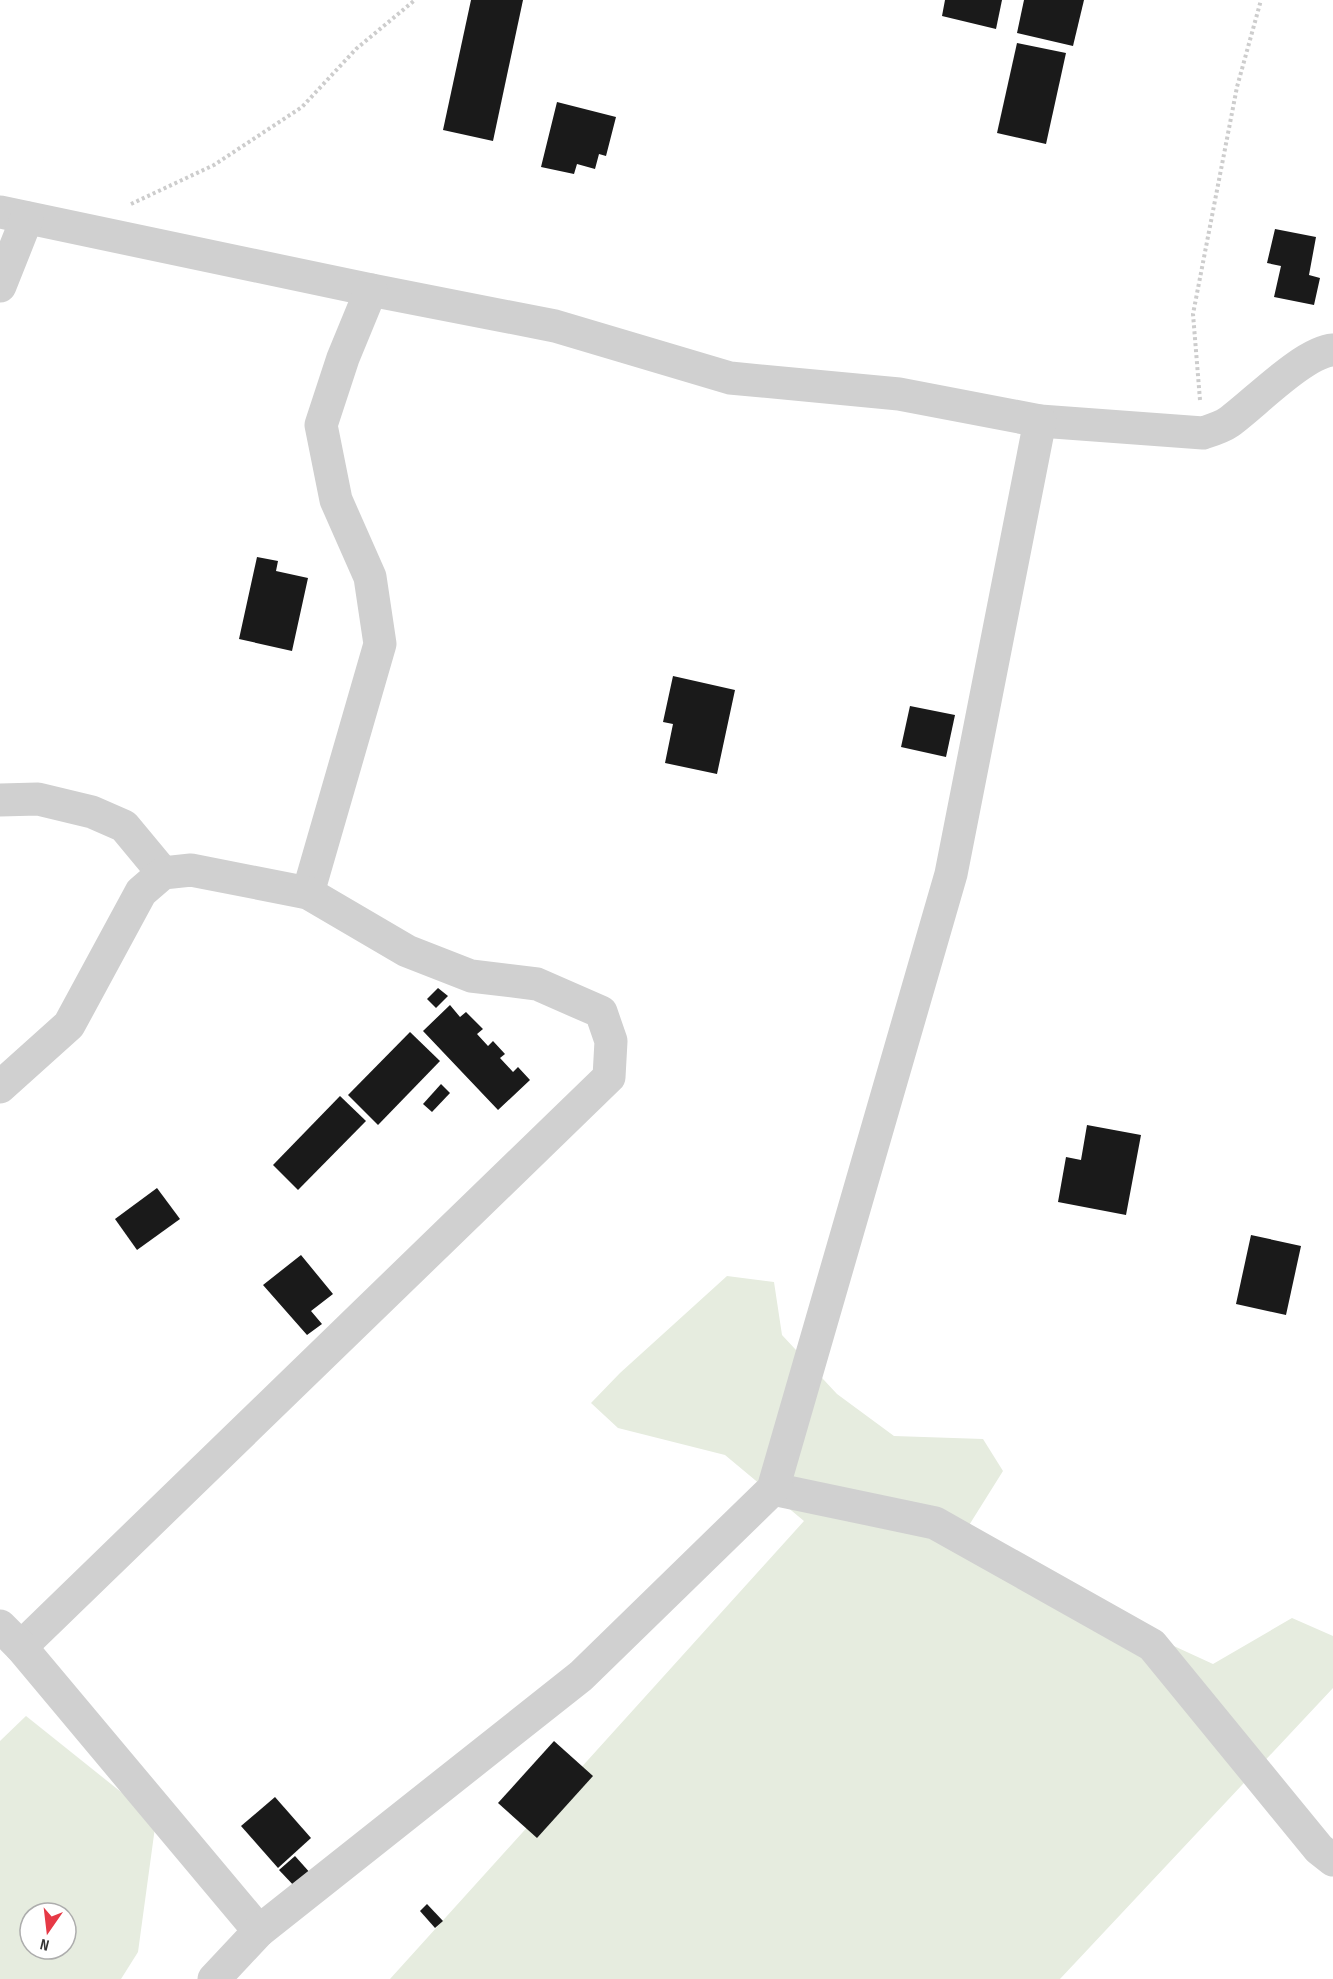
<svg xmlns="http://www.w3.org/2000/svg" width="1333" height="1979" font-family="'Sofia Sans Condensed',sans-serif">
<rect width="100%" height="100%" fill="#fff"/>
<!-- green -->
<g fill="#e6ecdf" fill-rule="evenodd">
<path d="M727,1276L774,1282L782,1335L837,1394L894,1436L983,1439L1003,1471L956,1546L1213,1664L1292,1618L1333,1636V1688L1060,1979H390L804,1521L725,1455L618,1428L591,1403L620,1373Z"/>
<path d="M26,1716L156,1820L138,1952L121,1979H0V1741ZM30,1913H66V1949H30Z"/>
</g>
<!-- building -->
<g fill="#1a1a1a">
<path d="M471,0H523L493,141L443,130Z"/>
<path d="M945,0H1002L996,29L942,16Z"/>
<path d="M1024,0H1084L1073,46L1017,33Z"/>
<path d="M1017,43L1066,53L1046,144L997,133Z"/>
<path d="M557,102L616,117L606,156L599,154L595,169L577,164L574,174L541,167Z"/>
<path d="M1275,229L1316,237L1309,275L1320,278L1314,305L1274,297L1281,266L1267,263Z"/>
<path d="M257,557L278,561L276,571L308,578L292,651L239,639Z"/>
<path d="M673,676L735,690L717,774L665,763L673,724L663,722Z"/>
<path d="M910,706L955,715L946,757L901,747Z"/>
<path d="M438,988L448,996L436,1008L427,999Z"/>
<path d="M450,1005L460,1017L466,1012L483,1029L477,1034L488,1046L493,1041L505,1054L500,1058L513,1072L518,1067L530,1080L498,1110L423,1031Z"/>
<path d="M410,1032L440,1061L378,1125L348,1095Z"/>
<path d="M441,1084L450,1093L432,1112L423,1104Z"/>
<path d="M340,1096L366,1121L298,1190L273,1165Z"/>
<path d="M1087,1125L1141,1135L1126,1215L1058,1202L1066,1157L1081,1160Z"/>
<path d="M157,1188L180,1219L137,1250L115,1219Z"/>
<path d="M1251,1235L1301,1246L1286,1315L1236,1304Z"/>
<path d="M301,1255L333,1294L311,1311L322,1324L307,1335L263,1285Z"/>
<path d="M554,1741L593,1776L537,1838L498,1803Z"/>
<path d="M275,1797L311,1838L278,1868L241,1826Z"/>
<path d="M295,1856L312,1875L297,1889L279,1870Z"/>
<path d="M427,1904L443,1921L435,1928L420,1911Z"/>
</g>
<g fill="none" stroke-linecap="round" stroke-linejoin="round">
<!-- path -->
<g stroke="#cdcdcd" stroke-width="4" stroke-dasharray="3 3" stroke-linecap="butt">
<path d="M131,204L214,165L302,107L356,49L415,0"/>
<path d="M1200,400L1193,314L1237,87L1261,0"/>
</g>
<!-- minor -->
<g stroke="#d0d0d0" stroke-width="33">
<path d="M0,212L371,290L555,326L730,378L899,394L1040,421L1203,433C1212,430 1222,427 1229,422C1254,404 1304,352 1333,350"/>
<path d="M0,286L27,218"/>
<path d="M0,800L38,799L92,812L124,826L163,873"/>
<path d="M308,893L380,644L370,577L336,500L321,425L343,358L371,290"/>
<path d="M0,1087L69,1025L141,892L163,873L191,870L308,893L407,951L471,976L537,984L601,1012L611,1041L609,1077L21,1647"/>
<path d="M773,1489L935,1523L1152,1645L1319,1849L1333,1860"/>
<path d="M0,1626L21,1647L259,1931"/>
<path d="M214,1979L259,1931L581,1676L773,1489L951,874L1040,421"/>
</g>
</g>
<!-- north arrow -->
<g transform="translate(48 1931) rotate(194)"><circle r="28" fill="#ffffff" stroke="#adadad" stroke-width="1.5"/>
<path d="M0-4.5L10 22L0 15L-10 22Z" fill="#e63946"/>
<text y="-9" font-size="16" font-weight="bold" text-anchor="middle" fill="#333333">N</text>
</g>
</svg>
